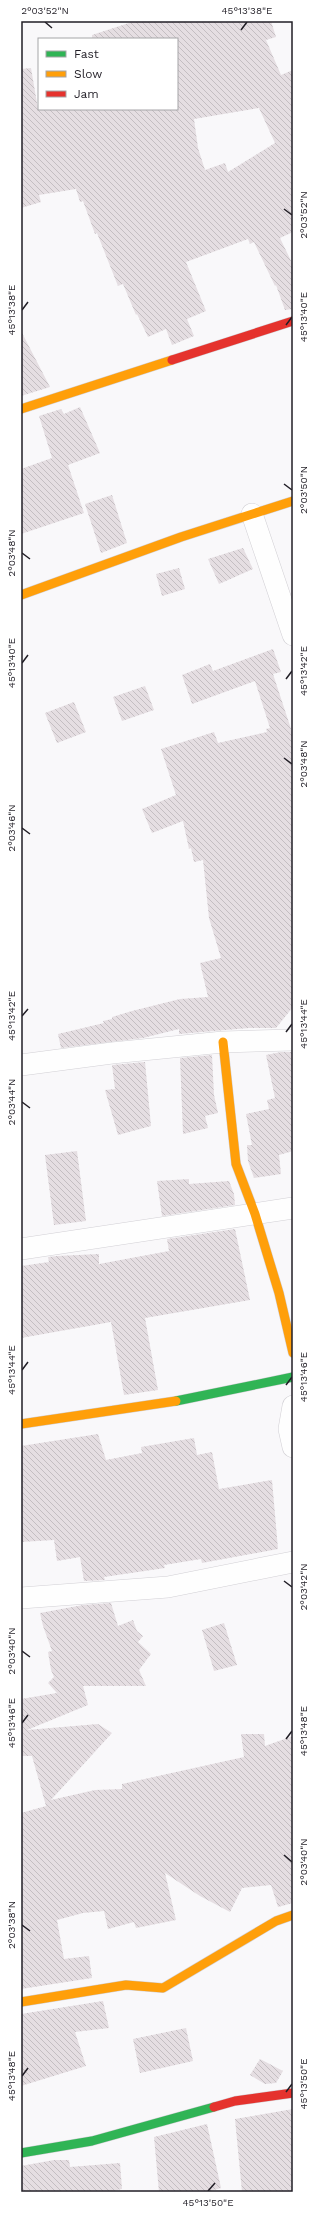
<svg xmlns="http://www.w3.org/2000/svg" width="314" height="2213" font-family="'Work Sans',sans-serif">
<defs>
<pattern id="building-back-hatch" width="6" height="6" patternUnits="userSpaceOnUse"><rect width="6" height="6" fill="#e5dee2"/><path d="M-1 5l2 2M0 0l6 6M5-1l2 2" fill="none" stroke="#c4bec2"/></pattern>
</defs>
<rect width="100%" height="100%" fill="#f9f8fa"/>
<!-- building -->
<g fill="url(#building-back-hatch)" fill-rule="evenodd">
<path d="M135,21H271L276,37L266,40L281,75L293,70V232L280,238L293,265V309L285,310L276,285L275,286L254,242L250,244L248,239L186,262L206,311L187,319L194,336L172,345L166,329L148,337L137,314L136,315L123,284L118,286L97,233L95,234L83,201L80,202L76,189L39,195L41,202L21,208V69L31,68L38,109H177V39H92V35ZM259,108L275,143L228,172L225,163L205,170L198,148L194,119Z"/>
<path d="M21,331L50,387L21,396Z"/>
<path d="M80,407L100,453L68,465L84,513L21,534V469L52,458L39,416L61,409L64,414Z"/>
<path d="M112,495L127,543L101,553L85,504Z"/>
<path d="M243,548L253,569L219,584L208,559Z"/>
<path d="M179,568L185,589L162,596L156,574Z"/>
<path d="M273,649L281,672L273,674L293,735V1007L276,1028H249L179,1034V1029L143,1038L61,1048L58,1034L104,1023L103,1021L112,1019V1017L132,1011L180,999L208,997L200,963L221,958L209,918L203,860L194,862L191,848L189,849L183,821L152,833L142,809L176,795L161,749L214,732L218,743L267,732L266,729L270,728L255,681L192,704L182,675L210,664L213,671Z"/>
<path d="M145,686L154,710L122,721L113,697Z"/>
<path d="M74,702L86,732L57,743L45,713Z"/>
<path d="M281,1052H293V1151L279,1155L281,1174L254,1178L248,1161L247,1145H252L246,1114L269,1109L267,1100L275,1098L266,1055Z"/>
<path d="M212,1055L214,1095L218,1113L205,1116L208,1128L183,1134L180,1058Z"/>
<path d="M145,1062L151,1126L118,1135L105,1090L115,1089L112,1065Z"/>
<path d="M77,1151L86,1221L54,1225L45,1155Z"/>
<path d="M189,1179V1184L229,1181L234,1194L235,1205L162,1216L157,1181Z"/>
<path d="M235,1229L250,1300L145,1318L158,1390L124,1395L111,1322L21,1338V1266L49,1262L48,1257L57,1256L99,1254V1264L169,1251L167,1239Z"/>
<path d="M98,1434L106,1460L142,1453L141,1447L194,1438L197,1455L212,1452L219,1489L272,1480L278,1549L202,1563L201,1559L164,1565L165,1568L104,1577L105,1580L84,1581L80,1557L57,1561L54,1540L21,1542V1446Z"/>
<path d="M111,1603L118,1626L133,1620L137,1631L143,1636L138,1642L151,1654L139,1670L146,1686H83L88,1705L27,1730L98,1724L112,1733L51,1800L95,1790L122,1789V1784L244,1757L241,1734H264L265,1746L293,1736V1903L278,1907L271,1885L242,1888L230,1912L200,1896L165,1873L176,1920L136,1928L134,1922L108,1929L104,1911L83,1913L57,1920L64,1959L89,1956L92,1978L21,1989V1813L46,1806L32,1756H21V1699L57,1693L48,1683L54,1677L51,1670L48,1652L52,1651L43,1626L40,1613L83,1605Z"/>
<path d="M224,1623L237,1665L214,1671L202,1630Z"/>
<path d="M103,2001L109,2028L75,2032L86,2066L21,2086V2014Z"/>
<path d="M186,2028L193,2061L140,2073L133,2039Z"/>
<path d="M260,2059L283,2071L276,2083L265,2084L250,2075Z"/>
<path d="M293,2109V2192H242L235,2119Z"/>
<path d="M207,2124L221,2188L207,2192H159L154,2137Z"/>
<path d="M54,2160H69L70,2167L120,2163L122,2189L108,2192H21V2166Z"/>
</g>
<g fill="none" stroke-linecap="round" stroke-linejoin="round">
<!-- street casing -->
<g stroke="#d2d0d5" stroke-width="22">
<g id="street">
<path d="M252,514L293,635"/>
<path d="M21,1065L112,1053L223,1042L293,1040"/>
<path d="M21,1249L293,1208"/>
<path d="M293,1406L289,1429L293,1447"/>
<path d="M21,1598L168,1587L293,1562"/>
</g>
</g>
<!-- fast casing -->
<g stroke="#d2d0d5" stroke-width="10">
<g id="fast">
<path d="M176,1401L293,1377"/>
<path d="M21,2153L92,2141L214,2107"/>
</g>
</g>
<!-- slow casing -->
<g stroke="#d2d0d5" stroke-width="10">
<g id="slow">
<path d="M21,409L172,360"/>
<path d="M21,595L181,537L293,501"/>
<path d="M223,1042L236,1164L255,1214L279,1293L293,1353"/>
<path d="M21,1424L176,1401"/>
<path d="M21,2002L126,1985L163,1988L276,1921L293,1915"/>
</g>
</g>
<!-- jam casing -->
<g stroke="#d2d0d5" stroke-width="10">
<g id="jam">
<path d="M172,360L293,321"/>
<path d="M214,2107L235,2101L293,2093"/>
</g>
</g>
<!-- street -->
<use href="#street" stroke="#fefefe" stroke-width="21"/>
<!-- fast -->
<use href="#fast" stroke="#30b455" stroke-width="9"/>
<!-- slow -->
<use href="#slow" stroke="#ff9f0a" stroke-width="9"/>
<!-- jam -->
<use href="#jam" stroke="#e5322d" stroke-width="9"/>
</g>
<!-- ticks -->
<path fill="none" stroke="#211e26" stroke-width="1.5" d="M45,22L52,28M241,30L247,22M284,209L292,215M22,310L28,302M286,325L292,317M284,484L292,490M22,553L30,559M22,663L28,655M286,679L292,671M284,758L292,764M22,828L30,834M22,1016L28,1009M286,1032L292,1024M22,1102L30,1108M22,1370L28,1362M286,1385L292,1377M284,1581L292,1587M22,1651L30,1657M22,1723L28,1715M286,1739L292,1731M284,1855L292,1862M22,1925L30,1931M22,2076L28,2068M286,2092L292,2084M208,2191L215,2183"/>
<!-- border -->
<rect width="314" height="2213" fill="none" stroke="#ffffff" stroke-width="44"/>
<!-- legend -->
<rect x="38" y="38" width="140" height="72" fill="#ffffff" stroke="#a6a5a8"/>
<rect x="46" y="51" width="20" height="6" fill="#30b455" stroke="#a6a5a8"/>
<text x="74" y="58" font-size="12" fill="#211e26">Fast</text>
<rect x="46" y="71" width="20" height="6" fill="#ff9f0a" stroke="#a6a5a8"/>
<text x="74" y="78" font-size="12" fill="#211e26">Slow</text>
<rect x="46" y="91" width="20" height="6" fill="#e5322d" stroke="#a6a5a8"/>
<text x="74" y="98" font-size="12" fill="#211e26">Jam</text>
<rect x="22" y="22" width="270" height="2169" fill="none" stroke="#211e26" stroke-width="1.5"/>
<g font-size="10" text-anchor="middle" fill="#211e26">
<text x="45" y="14">2°03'52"N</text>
<text x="247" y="14">45°13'38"E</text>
<text transform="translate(303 215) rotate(-90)" y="4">2°03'52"N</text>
<text transform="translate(11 310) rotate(-90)" y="4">45°13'38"E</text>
<text transform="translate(303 317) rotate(-90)" y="4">45°13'40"E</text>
<text transform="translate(303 490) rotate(-90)" y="4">2°03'50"N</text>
<text transform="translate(11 553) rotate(-90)" y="4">2°03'48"N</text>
<text transform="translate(11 663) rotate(-90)" y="4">45°13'40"E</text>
<text transform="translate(303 671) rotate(-90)" y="4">45°13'42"E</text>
<text transform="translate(303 764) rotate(-90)" y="4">2°03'48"N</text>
<text transform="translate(11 828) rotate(-90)" y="4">2°03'46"N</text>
<text transform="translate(11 1016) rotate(-90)" y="4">45°13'42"E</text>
<text transform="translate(303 1024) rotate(-90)" y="4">45°13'44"E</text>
<text transform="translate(11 1102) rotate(-90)" y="4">2°03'44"N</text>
<text transform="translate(11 1370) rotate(-90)" y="4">45°13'44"E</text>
<text transform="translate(303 1377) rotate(-90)" y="4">45°13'46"E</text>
<text transform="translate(303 1587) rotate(-90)" y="4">2°03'42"N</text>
<text transform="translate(11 1651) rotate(-90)" y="4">2°03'40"N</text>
<text transform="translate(11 1723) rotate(-90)" y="4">45°13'46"E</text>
<text transform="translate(303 1731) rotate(-90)" y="4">45°13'48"E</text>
<text transform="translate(303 1862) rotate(-90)" y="4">2°03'40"N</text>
<text transform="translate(11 1925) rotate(-90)" y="4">2°03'38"N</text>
<text transform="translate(11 2076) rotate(-90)" y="4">45°13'48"E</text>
<text transform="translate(303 2084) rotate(-90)" y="4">45°13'50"E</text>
<text x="208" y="2206">45°13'50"E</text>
</g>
</svg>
